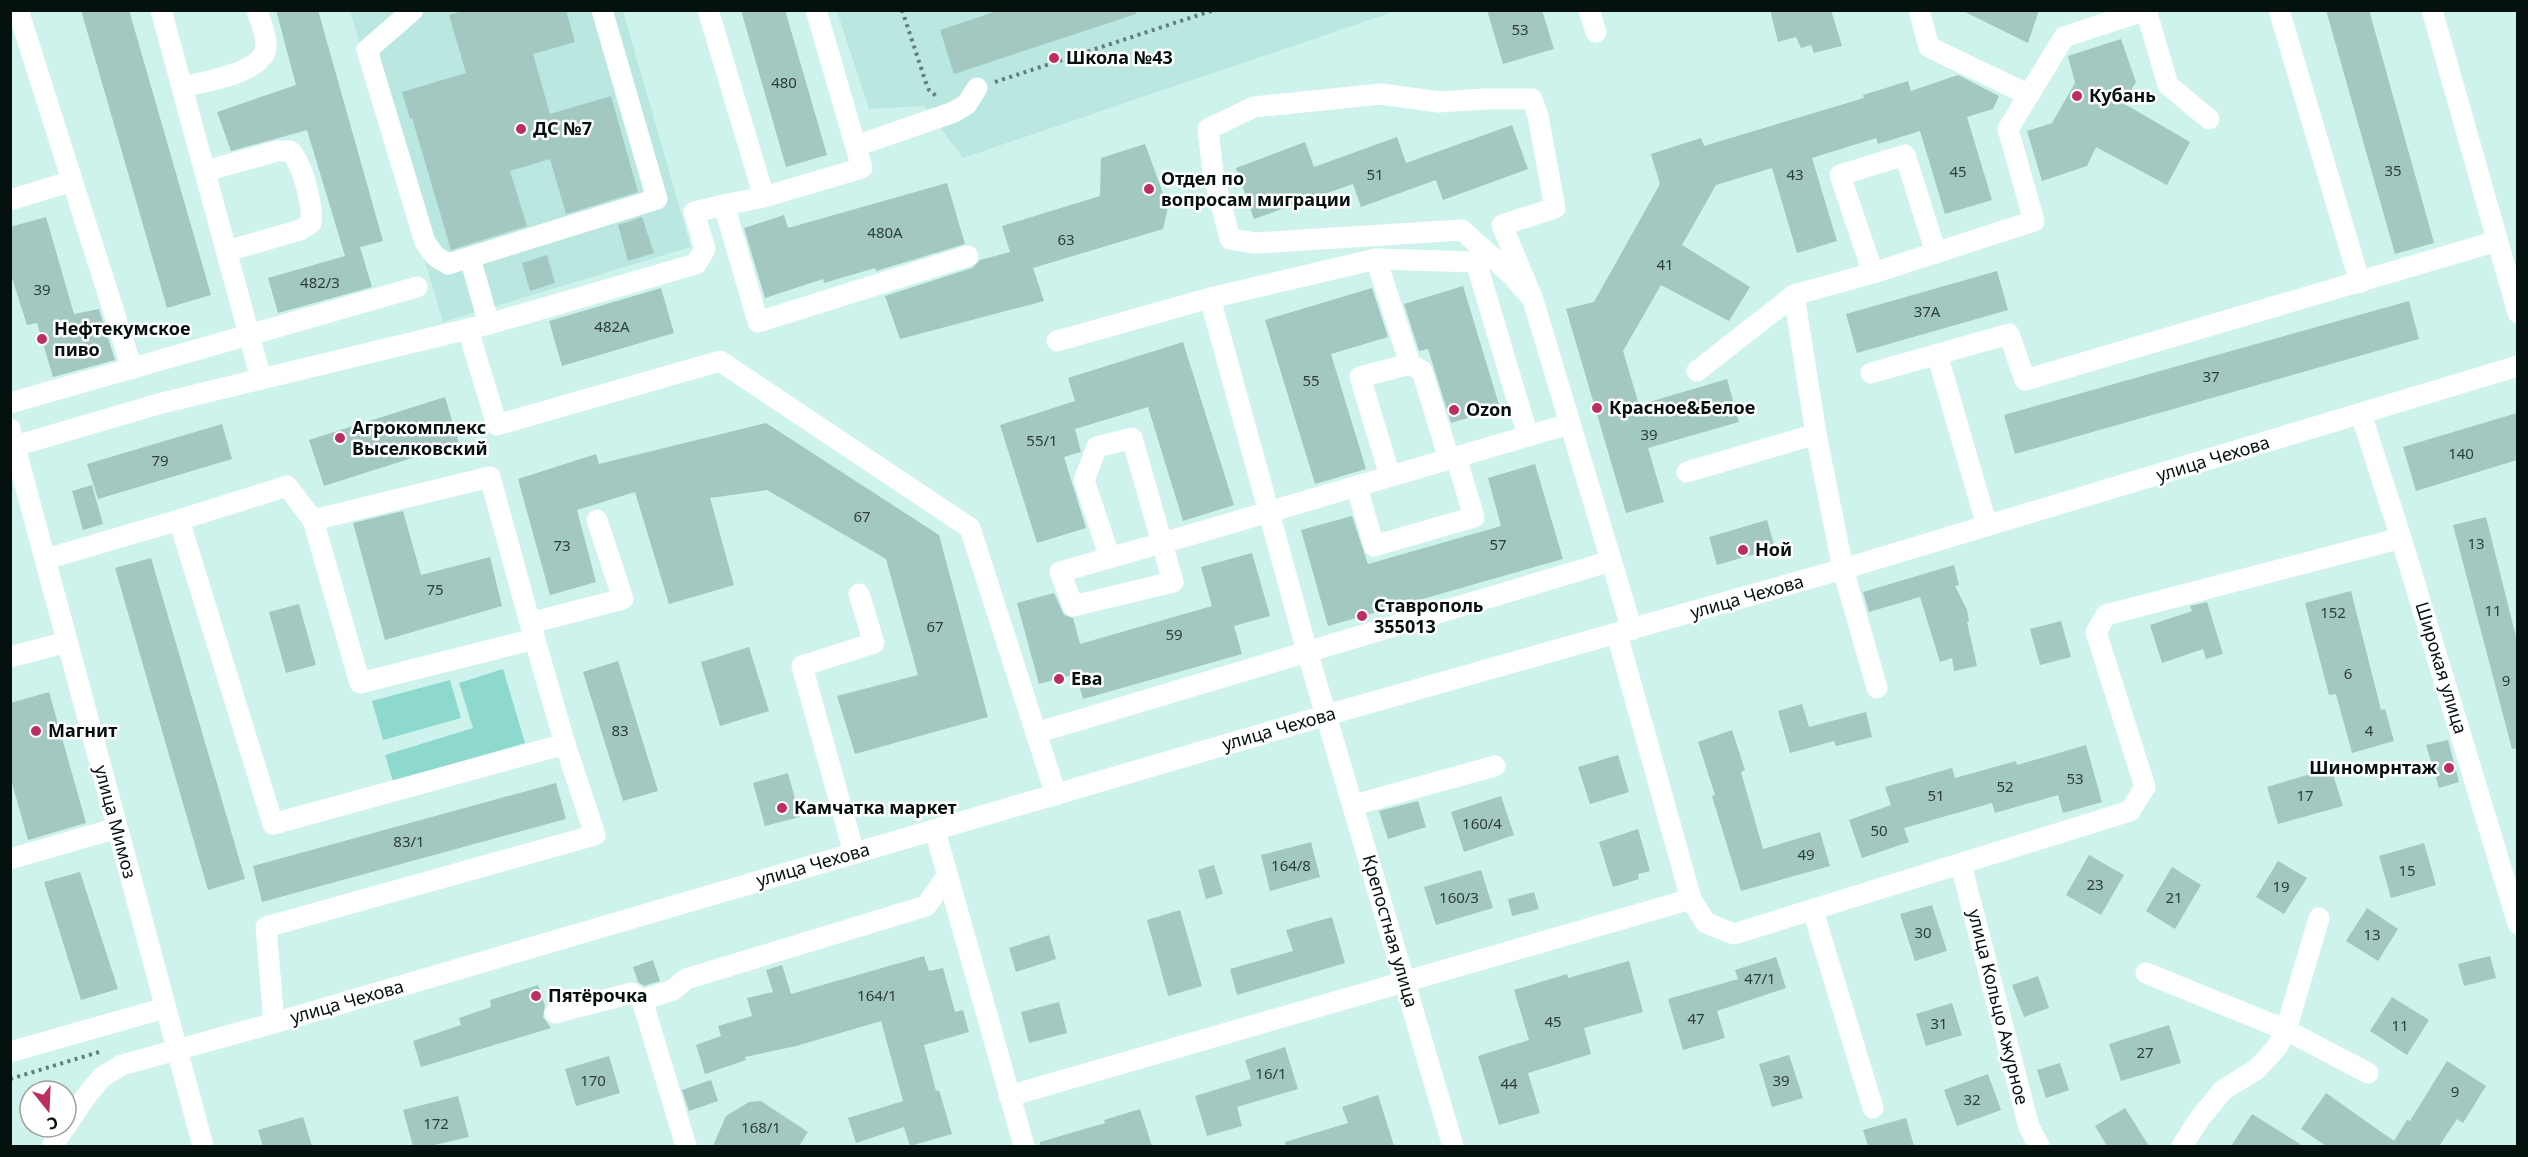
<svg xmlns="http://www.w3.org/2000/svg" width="2528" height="1157" font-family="'Noto Sans',sans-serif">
<rect width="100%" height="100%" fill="#cef3ed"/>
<!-- built -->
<g fill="#bae8e1">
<path d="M350,11H623L691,247L443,322Z"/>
<path d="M837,11H1396L963,158L924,106L869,109Z"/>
</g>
<!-- green -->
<g fill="#8dd9ce">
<path d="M503,669L525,743L393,781L385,755L473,728L459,683Z"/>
<path d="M450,680L461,718L383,740L372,701Z"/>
</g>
<!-- building -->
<g fill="#a3c7c1">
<path d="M81,10H129L211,295L167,308Z"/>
<path d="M276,10H318L383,241L360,247L372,287L278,313L268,278L345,256L307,130L231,151L217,112L296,85Z"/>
<path d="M466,10H566L575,42L533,54L550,114L611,96L638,192L566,214L550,159L510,171L527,226L451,250L412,118L410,119L402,92L466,73L449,15Z"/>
<path d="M741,10H785L827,155L786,167Z"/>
<path d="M1000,10H1136V14L954,74L940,30Z"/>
<path d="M1487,10H1542L1554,49L1503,64Z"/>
<path d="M1770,10H1831L1842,46L1814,53L1811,45L1801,48L1796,37L1778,42Z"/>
<path d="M1961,10H2039L2028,43Z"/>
<path d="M2326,10H2369L2434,243L2395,254Z"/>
<path d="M2121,39L2136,82L2123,103L2190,142L2167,185L2096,147L2087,166L2042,181L2027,131L2052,123L2075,83L2068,56Z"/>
<path d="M1958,75L1999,96L1993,109L1967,117L1992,200L1945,214L1920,131L1878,144L1876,138L1812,158L1837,241L1797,253L1772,168L1716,185L1682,245L1750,287L1729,321L1661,285L1623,351L1639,405L1727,379L1739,422L1648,448L1664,502L1626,513L1566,309L1594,302L1660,184L1651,154L1701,138L1704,146L1864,98L1863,95L1908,81L1911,91Z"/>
<path d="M1512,125L1528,169L1443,200L1436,180L1361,207L1353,184L1254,219L1236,168L1305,142L1314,167L1397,137L1406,163Z"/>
<path d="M1145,144L1168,207L1163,229L1033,268L1044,301L900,339L885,296L972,268L980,260L1010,252L1002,226L1100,196L1101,158Z"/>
<path d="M947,183L965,244L876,271L875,268L824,283L823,279L765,298L744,228L784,215L788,228Z"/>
<path d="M46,217L74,314L99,309L115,360L53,377L37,323L27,325L10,272V227Z"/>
<path d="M642,217L654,253L628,261L618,225Z"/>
<path d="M547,255L555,283L530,291L522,263Z"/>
<path d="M1997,271L2008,310L1857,353L1846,314Z"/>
<path d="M1463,286L1500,408L1451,423L1428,349L1419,351L1404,304Z"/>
<path d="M661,288L674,333L562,366L549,321Z"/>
<path d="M1372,288L1388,337L1331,354L1366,469L1315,484L1265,320Z"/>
<path d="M2409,301L2419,339L2015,454L2004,415Z"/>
<path d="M1183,342L1234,505L1183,521L1148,407L1075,429L1081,452L1064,457L1086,528L1037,543L1000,425L1075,401L1068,378Z"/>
<path d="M445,397L459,443L324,486L309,440Z"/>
<path d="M2517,413V460L2416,491L2403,447Z"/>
<path d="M766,423L939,535L988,717L855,754L837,696L918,675L886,559L767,490L710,498L734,585L669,604L635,492L577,510L596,582L550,595L518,479L596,454L599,464Z"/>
<path d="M222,424L232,459L98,499L87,464Z"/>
<path d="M1535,464L1563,559L1328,626L1301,530L1352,516L1368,564L1501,526L1488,478Z"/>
<path d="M92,485L103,524L83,530L72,491Z"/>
<path d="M403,511L421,575L490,557L502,606L385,640L353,523Z"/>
<path d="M2486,517L2517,641V748L2512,749L2453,525Z"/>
<path d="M1767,520L1775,548L1717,565L1709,537Z"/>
<path d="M1252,553L1270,616L1234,626L1242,654L1083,699L1076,674L1039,684L1017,603L1054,593L1064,615L1073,618L1080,644L1212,606L1201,567Z"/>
<path d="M151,558L245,879L208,890L115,568Z"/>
<path d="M1954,565L1959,585L1955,586L1967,610L1969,621L1967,622L1977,666L1954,671L1952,658L1940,662L1920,597L1869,612L1863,592Z"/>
<path d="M2351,591L2381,710L2385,709L2394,741L2352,753L2336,694L2329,695L2305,603Z"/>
<path d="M2207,602L2223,654L2206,659L2203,649L2162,663L2150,625L2192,611L2190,606Z"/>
<path d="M299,604L316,665L286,673L269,612Z"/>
<path d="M2061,621L2071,657L2040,665L2030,629Z"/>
<path d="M749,647L769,711L720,726L701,662Z"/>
<path d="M618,661L658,791L623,801L583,672Z"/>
<path d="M49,692L86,823L28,840L10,776V703Z"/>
<path d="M1802,704L1809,727L1866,712L1872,737L1836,746L1834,741L1790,753L1778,711Z"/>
<path d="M1732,730L1745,770L1741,772L1763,849L1820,832L1830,866L1741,891L1712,796L1715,795L1698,742Z"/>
<path d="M2448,740L2459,782L2439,788L2426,745Z"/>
<path d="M2086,745L2102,802L2063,813L2058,795L1995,813L1992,803L1904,828L1909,842L1862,858L1849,820L1891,805L1885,787L1952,768L1955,778L2016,761L2017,765Z"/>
<path d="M1618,755L1629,792L1590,804L1578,767Z"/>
<path d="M2331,768L2343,806L2278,824L2267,787Z"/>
<path d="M788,773L800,817L765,826L753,783Z"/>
<path d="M556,783L566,819L262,902L253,866Z"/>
<path d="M1501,796L1514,835L1464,852L1451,812Z"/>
<path d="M1418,801L1426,827L1388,839L1379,811Z"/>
<path d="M1638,829L1650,871L1638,874L1639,879L1613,887L1599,842Z"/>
<path d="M1311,842L1320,877L1270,891L1261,855Z"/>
<path d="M2424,843L2436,885L2391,898L2379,856Z"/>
<path d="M2089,855L2124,875L2101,915L2066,895Z"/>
<path d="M2278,861L2307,878L2284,914L2256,897Z"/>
<path d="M1214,865L1223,894L1206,899L1198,870Z"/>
<path d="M2172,867L2201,885L2175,929L2146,911Z"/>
<path d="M1481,870L1493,908L1436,925L1424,887Z"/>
<path d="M80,872L118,989L81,1000L44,882Z"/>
<path d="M1534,892L1539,909L1512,916L1508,899Z"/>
<path d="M1932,905L1947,951L1915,961L1900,914Z"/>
<path d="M2367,908L2398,929L2378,961L2346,941Z"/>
<path d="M1180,910L1202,986L1168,996L1147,920Z"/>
<path d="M1332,917L1345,963L1237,995L1230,969L1293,951L1286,930Z"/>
<path d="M1049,935L1056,959L1016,972L1009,948Z"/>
<path d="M924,956L929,971L943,968L955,1012L963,1010L969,1032L924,1045L936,1091L939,1090L952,1134L910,1146L904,1127L856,1143L848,1118L903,1101L881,1021L796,1046L745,1057L746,1060L705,1074L696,1045L721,1036L718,1026L752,1016L747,998L773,992L766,970L782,965L791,994Z"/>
<path d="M2490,956L2496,978L2464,986L2458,964Z"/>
<path d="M1776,957L1786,988L1717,1011L1725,1038L1683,1050L1668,999L1738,979L1735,970Z"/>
<path d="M653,960L660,981L644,986L638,982L633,967Z"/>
<path d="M1629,961L1643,1012L1584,1028L1591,1054L1528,1073L1540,1113L1499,1125L1478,1056L1529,1040L1514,990L1567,974L1568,978Z"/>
<path d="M2038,976L2049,1008L2024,1017L2012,985Z"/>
<path d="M538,985L545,1006L543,1017L551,1028L421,1067L413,1041L461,1025L459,1018L491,1007L490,1000Z"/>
<path d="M2392,997L2429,1020L2407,1055L2370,1031Z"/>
<path d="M1059,1002L1067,1033L1029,1043L1021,1012Z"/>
<path d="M1952,1003L1962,1035L1926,1046L1916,1014Z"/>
<path d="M2169,1025L2181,1063L2121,1081L2109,1044Z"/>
<path d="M1285,1047L1298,1089L1237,1107L1242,1126L1207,1136L1195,1096L1251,1079L1245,1060Z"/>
<path d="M1789,1055L1803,1098L1772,1107L1759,1064Z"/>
<path d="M609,1056L620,1093L576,1106L565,1069Z"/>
<path d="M2447,1061L2486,1086L2463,1123L2457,1119L2439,1146H2326L2301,1129L2326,1093L2394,1141L2407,1120L2410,1121Z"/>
<path d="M2060,1063L2069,1090L2046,1098L2037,1070Z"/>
<path d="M1988,1074L2001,1110L1957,1126L1944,1090Z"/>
<path d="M711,1080L718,1101L689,1111L682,1090Z"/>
<path d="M1378,1095L1394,1146H1285V1142L1348,1123L1342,1107Z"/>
<path d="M458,1096L469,1137L430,1146H413L403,1110Z"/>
<path d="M761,1101L808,1132L799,1146H713L726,1116L749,1102Z"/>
<path d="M2125,1108L2149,1146H2107L2095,1126Z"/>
<path d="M1140,1109L1152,1146H1040V1142L1105,1123L1104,1120Z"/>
<path d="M2252,1114L2303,1146H2231Z"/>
<path d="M303,1117L312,1146H263L258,1130Z"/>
<path d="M1906,1118L1914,1146H1868L1863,1130Z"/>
</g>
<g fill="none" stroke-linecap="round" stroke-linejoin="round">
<!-- path -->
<g stroke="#647c78" stroke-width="4" stroke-dasharray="3 4.5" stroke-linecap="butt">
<path d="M902,10L926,83L929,90L936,96"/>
<path d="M995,82L1214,10"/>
<path d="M10,1079L99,1052"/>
</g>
<!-- minor -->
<g stroke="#fff" stroke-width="21">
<path d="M18,10L132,369"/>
<path d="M161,10L261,379"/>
<path d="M413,10L367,50L425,242L435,256L448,264L657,199L602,10"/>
<path d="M708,10L764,197L862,168L816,10"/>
<path d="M1589,10L1596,32"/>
<path d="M1919,10L1929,47L2029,95"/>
<path d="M2146,10L2168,85L2209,119"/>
<path d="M2279,10L2360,283"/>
<path d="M2432,10L2518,313"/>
<path d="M182,87C205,81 270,73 266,42C265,32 260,21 257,10"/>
<path d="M856,146L954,112L967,104L977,88"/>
<path d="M206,171L277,151H290C303,165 313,204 311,223L300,230L227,251"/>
<path d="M764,197L724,205L758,322L968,256"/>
<path d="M10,200L72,181"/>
<path d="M470,258L489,324"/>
<path d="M1376,259L1410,364L1422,371L1449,459"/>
<path d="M1873,273L1840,175L1905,155L1936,253"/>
<path d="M1794,295L1816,434L1843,569L1877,688"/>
<path d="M1210,298L1307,651L1453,1146"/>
<path d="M1533,300L1502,225L1555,208L1538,116L1532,99H1485L1439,102L1381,94L1254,107L1208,129L1213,173L1230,239L1256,243L1462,230L1513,276L1533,300L1632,630"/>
<path d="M468,330L497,425L720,361L970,528L1056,795"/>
<path d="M1057,341L1210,298L1376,259L1476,262L1528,436"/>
<path d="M1937,354L1987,526"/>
<path d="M1697,371L1794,295L1873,273L2034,221L2008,129L2064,37L2146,10"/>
<path d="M1871,373L2009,334L2025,380L2497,241"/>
<path d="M10,403L417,287"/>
<path d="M2361,414L2401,538L2518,924"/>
<path d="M10,429L203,1146"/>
<path d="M15,446L162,403L489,324L696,264L705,249L694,212L724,205"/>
<path d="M1687,472L1816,434"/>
<path d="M1390,476L1360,377L1410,364"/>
<path d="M1357,488L1374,546L1474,517L1456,457"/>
<path d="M179,520L287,486L313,520L360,683L534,639"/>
<path d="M313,520L490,477L530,623"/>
<path d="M1110,558L1084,480L1097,447L1132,438L1173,582L1073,606L1060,572C1230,524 1399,474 1569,424"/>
<path d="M46,559L179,520L273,824L565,744L530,623L623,599L597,520"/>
<path d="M10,657L67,642"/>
<path d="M1036,733L1611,561"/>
<path d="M1354,805L1495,766"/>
<path d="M935,831L1024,1146"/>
<path d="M854,853L802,666L874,643L859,594"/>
<path d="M10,859L117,828"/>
<path d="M1961,865L2029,1127L2039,1146"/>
<path d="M1691,899L1706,923L1734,934L2130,811L2145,787L2096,632L2106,615L2401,538"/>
<path d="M1813,911L1873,1108"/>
<path d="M2146,973L2286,1030L2368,1073"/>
<path d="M642,1000L686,1146"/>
<path d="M555,1013L632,993L642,1000L673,990L686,979L926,906L947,876"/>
<path d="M274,1023L266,927L595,835L565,744"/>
<path d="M10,1052L165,1008"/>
<path d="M1009,1096L1691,899L1617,634"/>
<path d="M52,1146L87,1095L102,1077L122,1065L274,1023L1327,715L1843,569L2518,366"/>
<path d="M2182,1146L2200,1118L2223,1090L2257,1069L2277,1047L2286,1030L2319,918"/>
</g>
</g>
<!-- markers -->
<g fill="#bb2e5f" stroke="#fff" stroke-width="2">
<circle cx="1054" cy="58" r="6"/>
<circle cx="2077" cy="96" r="6"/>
<circle cx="521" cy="129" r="6"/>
<circle cx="1149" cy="189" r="6"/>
<circle cx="42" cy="339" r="6"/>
<circle cx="1597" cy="408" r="6"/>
<circle cx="1454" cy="410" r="6"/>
<circle cx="340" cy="438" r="6"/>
<circle cx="1743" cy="550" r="6"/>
<circle cx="1362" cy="616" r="6"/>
<circle cx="1059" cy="679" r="6"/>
<circle cx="36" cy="731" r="6"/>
<circle cx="2449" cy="768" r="6"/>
<circle cx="782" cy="808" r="6"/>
<circle cx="536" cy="996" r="6"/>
</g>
<g text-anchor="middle" stroke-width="5" stroke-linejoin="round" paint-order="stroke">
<!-- number labels -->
<g font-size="15" fill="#2c3e3c">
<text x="1520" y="35">53</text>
<text x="784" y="88">480</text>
<text x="2393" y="176">35</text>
<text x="1958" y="177">45</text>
<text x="1375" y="180">51</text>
<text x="1795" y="180">43</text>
<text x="885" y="238">480А</text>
<text x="1066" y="245">63</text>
<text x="1665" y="270">41</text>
<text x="320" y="288">482/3</text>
<text x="42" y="295">39</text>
<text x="1927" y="317">37А</text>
<text x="612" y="332">482А</text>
<text x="2211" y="382">37</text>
<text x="1311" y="386">55</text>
<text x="1649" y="440">39</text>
<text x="1042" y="446">55/1</text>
<text x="2461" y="459">140</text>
<text x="160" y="466">79</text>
<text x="862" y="522">67</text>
<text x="2476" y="549">13</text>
<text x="1498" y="550">57</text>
<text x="562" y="551">73</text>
<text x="435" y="595">75</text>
<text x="2493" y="616">11</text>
<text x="2333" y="618">152</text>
<text x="935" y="632">67</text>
<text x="1174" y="640">59</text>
<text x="2348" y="679">6</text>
<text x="2506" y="686">9</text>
<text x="620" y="736">83</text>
<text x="2369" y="736">4</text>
<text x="2075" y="784">53</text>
<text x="2005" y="792">52</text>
<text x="1936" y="801">51</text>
<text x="2305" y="801">17</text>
<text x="1482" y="829">160/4</text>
<text x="1879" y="836">50</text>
<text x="409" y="847">83/1</text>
<text x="1806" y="860">49</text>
<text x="1291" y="871">164/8</text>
<text x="2407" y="876">15</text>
<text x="2095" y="890">23</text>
<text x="2281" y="892">19</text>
<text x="1459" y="903">160/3</text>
<text x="2174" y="903">21</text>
<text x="1923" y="938">30</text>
<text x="2372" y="940">13</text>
<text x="1760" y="984">47/1</text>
<text x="877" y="1001">164/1</text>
<text x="1696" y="1024">47</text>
<text x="1553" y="1027">45</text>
<text x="1939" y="1029">31</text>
<text x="2400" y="1031">11</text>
<text x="2145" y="1058">27</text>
<text x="1271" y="1079">16/1</text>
<text x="593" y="1086">170</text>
<text x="1781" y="1086">39</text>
<text x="1509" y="1089">44</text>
<text x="2455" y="1097">9</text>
<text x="1972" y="1105">32</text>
<text x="436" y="1129">172</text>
<text x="761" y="1133">168/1</text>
</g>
<!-- poi labels -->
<g font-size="18" font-weight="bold" fill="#04110f" stroke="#fff" text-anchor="start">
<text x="1066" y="64">Школа №43</text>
<text x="2089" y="102">Кубань</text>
<text x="533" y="135">ДС №7</text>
<text x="1161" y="185">Отдел по<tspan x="1161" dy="21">вопросам миграции</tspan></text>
<text x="54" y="335">Нефтекумское<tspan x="54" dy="21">пиво</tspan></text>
<text x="1609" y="414">Красное&amp;Белое</text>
<text x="1466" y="416">Ozon</text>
<text x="352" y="434">Агрокомплекс<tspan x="352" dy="21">Выселковский</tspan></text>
<text x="1755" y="556">Ной</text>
<text x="1374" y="612">Ставрополь<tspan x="1374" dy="21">355013</tspan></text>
<text x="1071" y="685">Ева</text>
<text x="48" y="737">Магнит</text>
<text x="2437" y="774" text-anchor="end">Шиномрнтаж</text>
<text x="794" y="814">Камчатка маркет</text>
<text x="548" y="1002">Пятёрочка</text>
</g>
<!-- street labels -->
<g font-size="18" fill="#04110f" stroke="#fff">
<text transform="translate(2213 459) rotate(-17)" y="6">улица Чехова</text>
<text transform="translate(1747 597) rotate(-16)" y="6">улица Чехова</text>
<text transform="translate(2441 668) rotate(73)" y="6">Широкая улица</text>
<text transform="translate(1279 729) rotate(-16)" y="6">улица Чехова</text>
<text transform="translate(115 822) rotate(75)" y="6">улица Мимоз</text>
<text transform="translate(813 865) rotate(-16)" y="6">улица Чехова</text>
<text transform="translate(1390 931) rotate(74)" y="6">Крепостная улица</text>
<text transform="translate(347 1002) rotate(-16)" y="6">улица Чехова</text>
<text transform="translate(1998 1007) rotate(76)" y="6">улица Кольцо Ажурное</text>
</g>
</g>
<!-- border -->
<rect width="2528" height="1157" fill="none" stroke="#04110f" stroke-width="24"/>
<!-- north arrow -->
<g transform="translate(48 1109) rotate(162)"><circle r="28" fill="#ffffff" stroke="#9ba09f" stroke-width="1.5"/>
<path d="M0-4.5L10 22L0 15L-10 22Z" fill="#bb2e5f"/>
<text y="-9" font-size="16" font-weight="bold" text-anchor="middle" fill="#04110f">С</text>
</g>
</svg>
